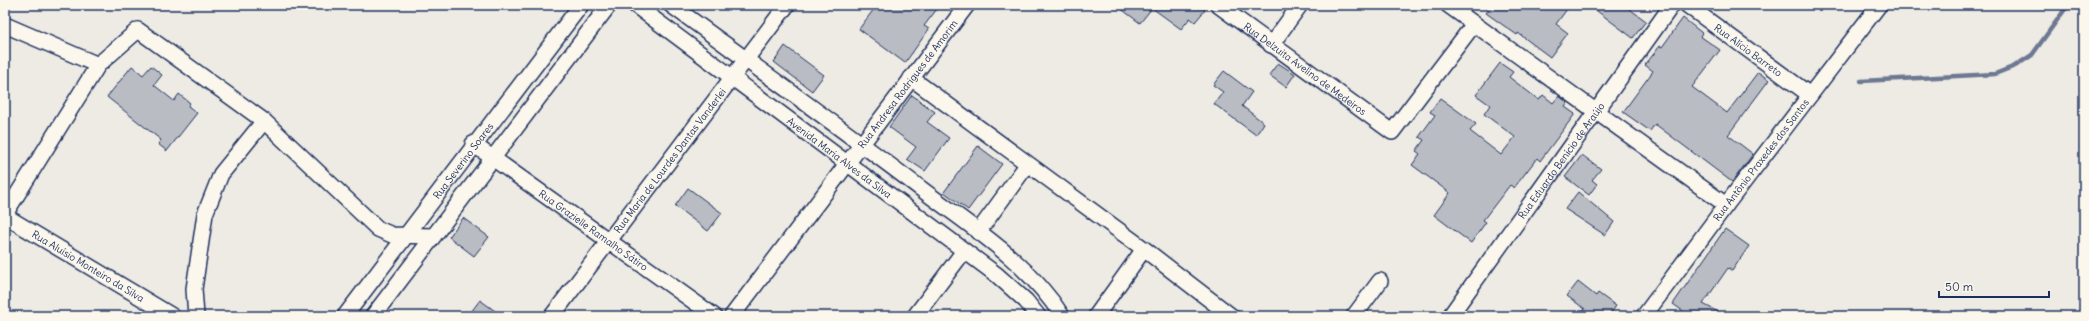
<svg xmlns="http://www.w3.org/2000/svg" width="2089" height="321" font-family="Delius,sans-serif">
<rect width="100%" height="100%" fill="#eeebe4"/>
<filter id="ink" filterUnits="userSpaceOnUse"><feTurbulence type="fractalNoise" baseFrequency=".025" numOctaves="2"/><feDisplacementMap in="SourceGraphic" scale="8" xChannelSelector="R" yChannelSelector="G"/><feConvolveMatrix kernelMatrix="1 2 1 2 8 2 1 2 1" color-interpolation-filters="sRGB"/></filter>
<g filter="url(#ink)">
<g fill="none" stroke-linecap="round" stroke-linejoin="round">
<!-- stream -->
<path stroke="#6d7892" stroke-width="4.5" d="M1861,81L1995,74L2015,66L2032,55L2068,5"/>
</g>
<!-- building -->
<g fill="#b9bcc3" stroke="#1b2f5e">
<path d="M877,5H940L924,26L929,29L905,63L859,29Z"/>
<path d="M1116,5H1199L1205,10L1195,22L1190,18L1181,29L1152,8L1140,23Z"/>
<path d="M1492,5H1570L1556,24L1568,33L1550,57L1518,33L1517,35L1486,13Z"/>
<path d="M1589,5H1624L1646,21L1633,38Z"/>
<path d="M1683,18L1702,33L1700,36L1720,50L1692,87L1727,113L1758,72L1769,80L1728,135L1753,154L1732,182L1655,124L1650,131L1623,112L1653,71L1645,65L1660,46L1662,47Z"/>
<path d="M785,46L824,75L812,91L774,62Z"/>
<path d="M1278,63L1295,74L1286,87L1269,75Z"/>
<path d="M1500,63L1513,72L1509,77L1539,100L1543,95L1553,103L1559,96L1568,103L1565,107L1575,114L1540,161L1537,158L1514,188L1510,185L1483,220L1486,222L1471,243L1434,215L1450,193L1412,165L1420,154L1416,151L1424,140L1419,137L1435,115L1430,112L1440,98L1476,124L1470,131L1501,155L1515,137L1484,114L1490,105L1476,95Z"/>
<path d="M132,66L143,75L151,66L162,75L154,85L174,101L179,94L190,103L188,106L197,113L167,151L158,144L161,140L107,97Z"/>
<path d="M1224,71L1252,92L1242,106L1264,123L1256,135L1214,104L1223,92L1213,85Z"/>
<path d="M912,95L935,112L927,122L949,138L925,171L907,159L916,147L889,127Z"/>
<path d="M978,146L1002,164L968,210L944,192Z"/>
<path d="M1582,155L1601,169L1592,180L1597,184L1589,195L1565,177Z"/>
<path d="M688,188L722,213L708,231L675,206Z"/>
<path d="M1578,192L1614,222L1605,235L1565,209Z"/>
<path d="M463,218L489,237L474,256L449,237Z"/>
<path d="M1725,229L1749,246L1732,271L1728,268L1703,304L1726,316H1690L1673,304Z"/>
<path d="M1578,282L1596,296L1598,293L1616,306L1609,316H1580L1585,309L1567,296Z"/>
<path d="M480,300L502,316H468Z"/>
</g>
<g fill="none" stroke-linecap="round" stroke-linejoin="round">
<!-- street casing -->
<g stroke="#1b2f5e" stroke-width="18">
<g id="street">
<path id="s1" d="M635,5L997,275L1026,301L1038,316"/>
<path d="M671,5C756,67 841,128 924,191C973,228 1029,263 1062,316"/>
<path id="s2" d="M1218,5L1392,132L1474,24"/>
<path d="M1448,5L1726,205"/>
<path id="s3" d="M1687,5L1810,95"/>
<path d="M5,25L98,65"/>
<path d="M1271,45L1300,5"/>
<path d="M911,78L1144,249L1231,316"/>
<path id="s4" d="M473,144L714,316"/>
<path d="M5,214L98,65L138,30L264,121L378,229L392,235L433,236"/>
<path id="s5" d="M5,216L172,316"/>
<path d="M978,232L1027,165"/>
<path d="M196,316L194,289L205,214L221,174L264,121"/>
<path id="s6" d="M345,316L581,5"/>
<path d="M373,316L609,5"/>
<path id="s7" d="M552,316L787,5"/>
<path id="s8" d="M732,316L967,5"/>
<path d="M915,316L964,251"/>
<path d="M1096,316L1144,249"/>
<path d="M1354,316L1380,281"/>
<path id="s9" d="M1450,316L1672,5"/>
<path id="s10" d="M1644,316L1726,205L1879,5"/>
</g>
</g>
<!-- street -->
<use href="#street" stroke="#fbf7ec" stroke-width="15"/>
</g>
</g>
<g text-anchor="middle" stroke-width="3" stroke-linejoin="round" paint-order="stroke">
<!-- street labels -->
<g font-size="10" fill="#1b2f5e" stroke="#fbf7ec">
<text dy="4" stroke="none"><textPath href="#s3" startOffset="76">Rua Alício Barreto</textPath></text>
<text dy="4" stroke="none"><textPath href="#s2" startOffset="108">Rua Delzuita Avelino de Medeiros</textPath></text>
<text dy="4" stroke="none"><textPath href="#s8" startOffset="291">Rua Andresa Rodrigues de Amorim</textPath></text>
<text dy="4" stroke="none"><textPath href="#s1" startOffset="255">Avenida Maria Alves da Silva</textPath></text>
<text dy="4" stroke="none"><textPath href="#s6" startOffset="195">Rua Severino Soares</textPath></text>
<text dy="4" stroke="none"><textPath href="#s10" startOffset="195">Rua Antônio Praxedes dos Santos</textPath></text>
<text dy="4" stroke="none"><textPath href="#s7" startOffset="195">Rua Maria de Lourdes Dantas Vanderlei</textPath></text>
<text dy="4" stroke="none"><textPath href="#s9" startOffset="191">Rua Eduardo Benício de Araújo</textPath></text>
<text dy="4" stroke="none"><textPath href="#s4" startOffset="148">Rua Grazielle Ramalho Sátiro</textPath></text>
<text dy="4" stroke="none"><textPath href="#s5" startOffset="97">Rua Aluísio Monteiro da Silva</textPath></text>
</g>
</g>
<!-- margin -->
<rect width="2089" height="321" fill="none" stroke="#fbf7ec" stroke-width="20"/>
<rect x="10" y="10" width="2069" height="301" fill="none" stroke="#1b2f5e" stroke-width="1.5" filter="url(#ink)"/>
<!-- scale -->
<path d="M1939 291v6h110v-6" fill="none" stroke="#1b2f5e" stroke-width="2"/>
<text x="1945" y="291" font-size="12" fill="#1b2f5e" stroke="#fbf7ec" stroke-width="3" paint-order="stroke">50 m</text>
</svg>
